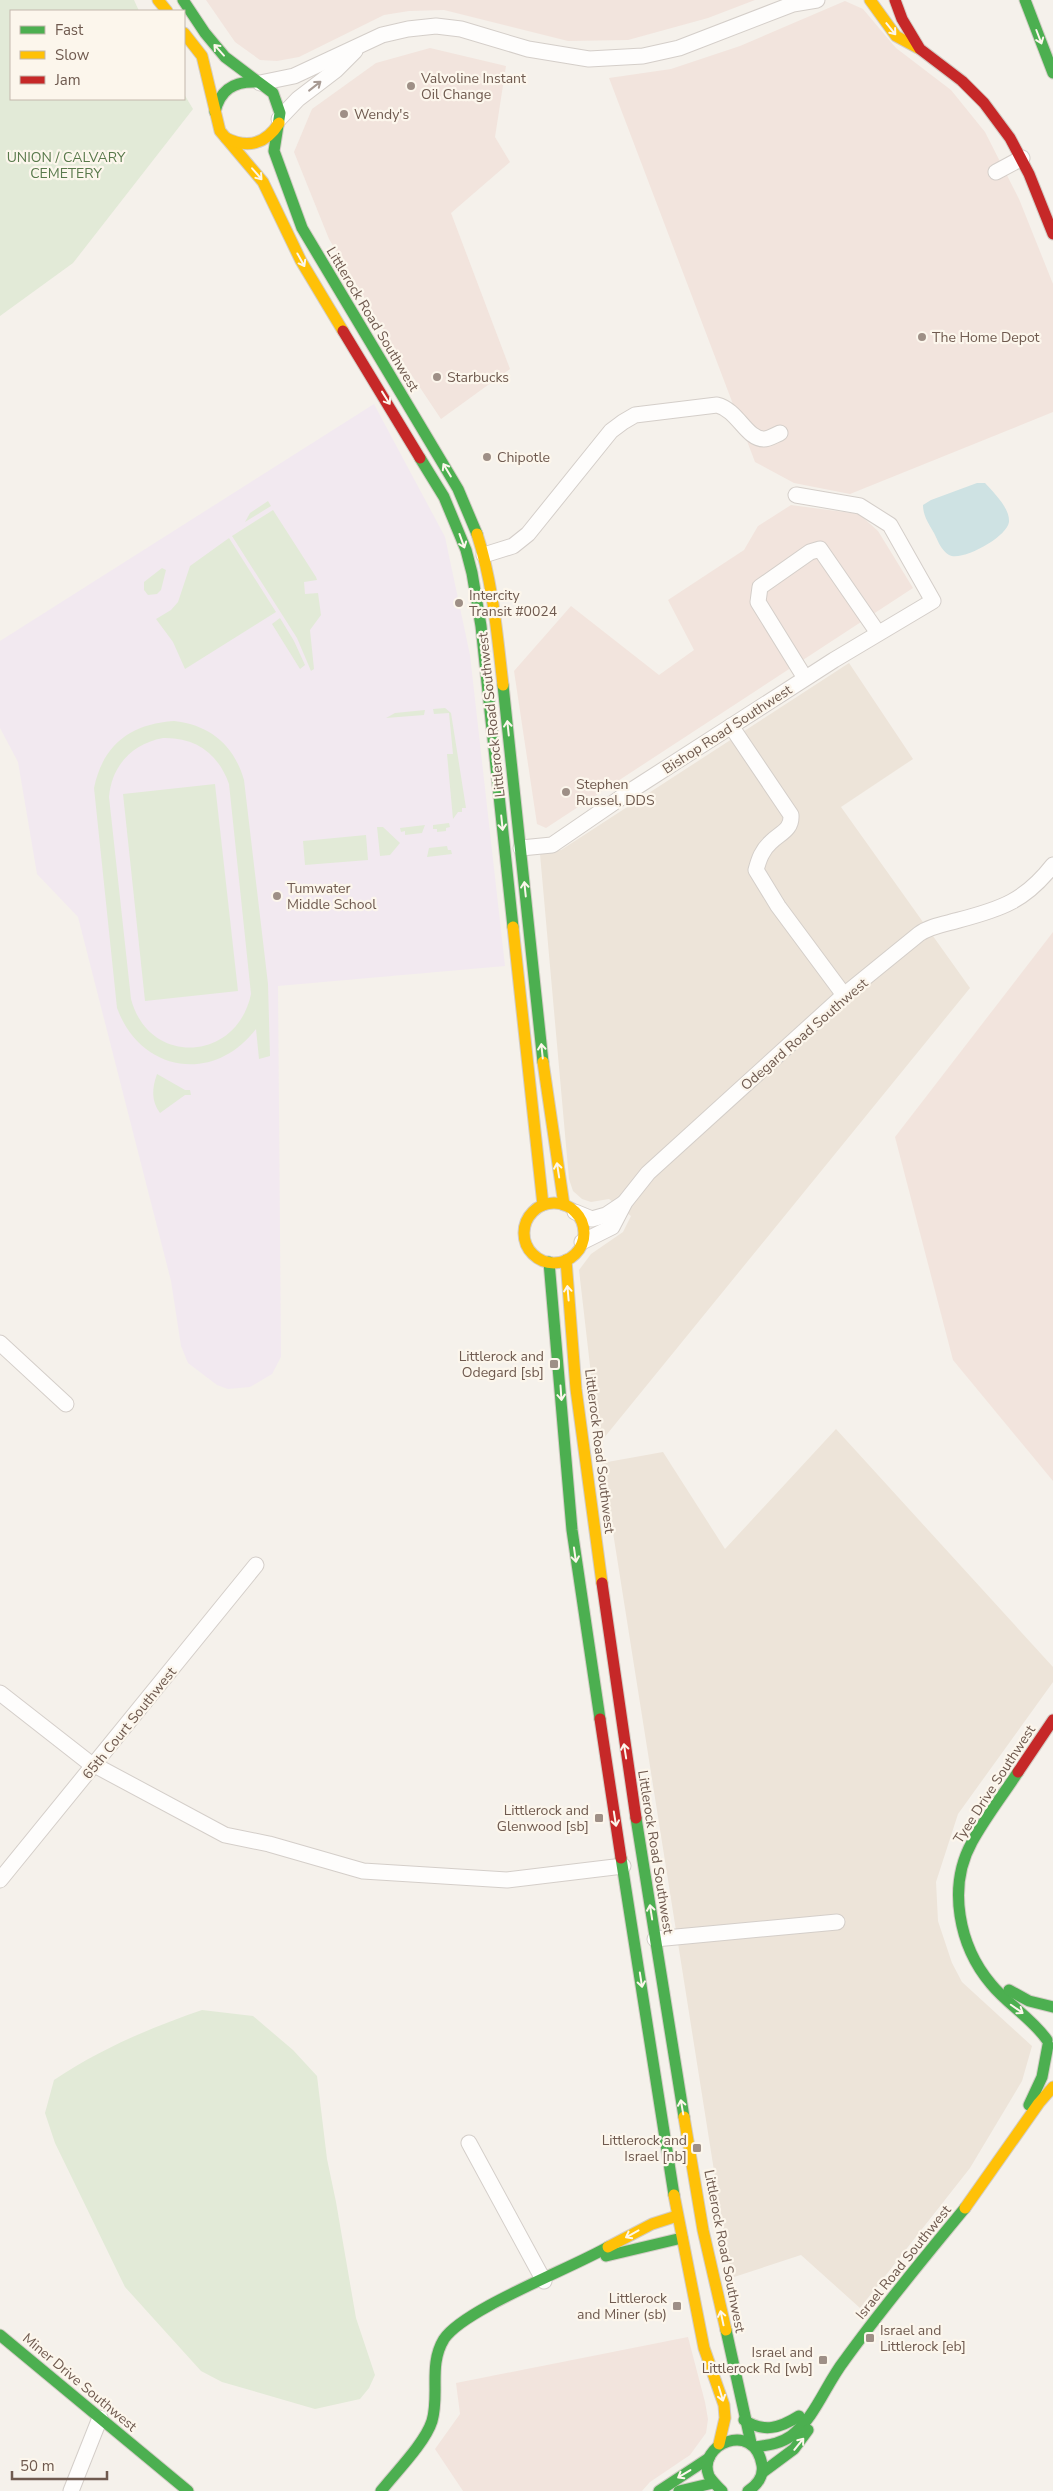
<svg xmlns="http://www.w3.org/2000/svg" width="1053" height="2491" font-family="'Nunito Sans',sans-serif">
<rect width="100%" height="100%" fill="#f5f1eb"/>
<!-- residential -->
<g fill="#ede4d9">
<path d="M849,663L913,759L841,807L970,988L599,1444L579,1270L591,1254L623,1232L631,1216L609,1199L591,1202L582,1199L573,1191L569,1179L540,854L561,850Z"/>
<path d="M836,1429L1053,1667V1682L958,1814L936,1882L938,1921L952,1963L962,1982L1032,2046L1022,2081L970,2168L860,2308L801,2255L731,2278L602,1463L663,1452L725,1549Z"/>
</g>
<!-- commercial -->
<g fill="#f2e4dd">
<path d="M206,0H755L708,18L628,40L568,41L444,10L409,11L384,15L299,57L277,61L260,60L235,42Z"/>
<path d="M845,1L863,9L896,48L951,90L985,132L1019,199L1053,284V412L850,494L794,483L755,462L609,78L671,69L740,46Z"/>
<path d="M430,48L506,66L495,137L510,162L451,213L510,369L441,419L403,362L329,239L294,152L312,109L376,63Z"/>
<path d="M791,505L859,514L878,531L913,588L546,828L537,824L514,671L571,606L659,675L694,650L668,600L744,550L758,526Z"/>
<path d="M1053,932V1481L953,1360L895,1137Z"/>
<path d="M688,2337L705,2402L708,2419L706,2433L690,2455L650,2482L642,2491H463L435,2449L460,2414L456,2383Z"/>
</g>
<!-- education -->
<path fill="#f2e9f0" d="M374,404L445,537L470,655L505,966L278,986L281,1357L272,1374L250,1387L228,1389L217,1385L188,1363L181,1346L171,1281L78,917L37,874L18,762L0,728V641Z"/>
<!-- green -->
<g fill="#e2ead7" fill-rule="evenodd">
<path d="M0,0H134L139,11H11V99H184V94L193,109L73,263L0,316Z"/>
<path d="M268,501L271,506L245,522L250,513Z"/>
<path d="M273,510L316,577L317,580L304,582L305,594L318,593L321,615L310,630L314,669L311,671L297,638L232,536Z"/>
<path d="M229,538L276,612L185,669L173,642L156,619L171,610L178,602L190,566Z"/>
<path d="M162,568L166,570L161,590L157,594L148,595L144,590V582Z"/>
<path d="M280,618L294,641L305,665L300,669L272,624Z"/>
<path d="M445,708L451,713L466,808H462V812H458L453,819L447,754H453L449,713L434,714L433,709Z"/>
<path d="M425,710L424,715L386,718L395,713Z"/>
<path d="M174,721C210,725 234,745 244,780L268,984L270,1056L259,1059L256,1029C214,1084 141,1073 117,1008L94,788C103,745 130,724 174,721ZM163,738C195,737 218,753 229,784L251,994C237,1062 149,1067 131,999L109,797C112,765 132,744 163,738Z"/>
<path d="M215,784L238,991L145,1001L123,794Z"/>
<path d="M449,823L450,827L446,828V831L437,832V829H433V825Z"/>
<path d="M425,825L422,833L405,835V831L401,832L400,828Z"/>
<path d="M377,827H383L400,843L390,855L380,856Z"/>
<path d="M366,835L368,860L305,865L303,841Z"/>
<path d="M447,846L448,850H451L452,854L427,857L429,848Z"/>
<path d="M157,1074L185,1090H190L191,1095H185L160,1113C151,1101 152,1088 157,1074Z"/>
<path d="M202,2010L253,2016L293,2050L317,2076L327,2159L336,2202L356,2318L375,2375L369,2388L360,2399L315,2409L222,2382L201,2371L125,2287L55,2143L45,2113L54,2080C100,2049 150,2028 202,2010Z"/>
</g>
<!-- water -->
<path fill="#cee2e3" d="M977,483H985C994,493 1010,508 1009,522C1007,537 962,562 949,555C941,550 938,541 934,533C929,524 923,516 923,505L931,500Z"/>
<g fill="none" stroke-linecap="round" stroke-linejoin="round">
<!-- street casing -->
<g stroke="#d4cec9" stroke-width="17">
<g id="street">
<path d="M260,83L294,76L382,35L408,29L436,26L461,29L528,49L589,59L643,56L679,48L793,4L817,0"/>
<path d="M279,119L298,99L336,70L355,51"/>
<path d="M996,172L1022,158"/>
<path d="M484,555L513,546L528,534L611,431L623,422L635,415L717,405C738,410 746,439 764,439C769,439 775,435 780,433"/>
<path d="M805,678L758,602L760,587L810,552L820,549L878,633"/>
<path d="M731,726L791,815C792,830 780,833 771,842C762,850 759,859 756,870L778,906L844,995"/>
<path d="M521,848L552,845L635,788L834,660L933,601L890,525L860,506L796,495"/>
<path d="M575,1212L592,1219L606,1215L624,1203"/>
<path d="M582,1242L612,1227L625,1202L648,1173L844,995L919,934C930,926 945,924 959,920C1001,909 1025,901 1053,865"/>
<path d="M0,1343L66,1404"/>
<path d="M0,1693L87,1761L225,1835L269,1844L363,1871L507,1880L623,1866"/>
<path d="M0,1880L256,1565"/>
<path d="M655,1939L837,1922"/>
<path d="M469,2143L544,2281"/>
<path d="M71,2491L100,2418"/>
</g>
</g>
<!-- fast casing -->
<g stroke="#d3cdc6" stroke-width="13">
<g id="fast">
<path d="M183,0L205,33L225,57L273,93L280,113L274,151L302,228L458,489L477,534"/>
<path d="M1025,0L1053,73"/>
<path d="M215,112C220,90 234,81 256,82"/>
<path d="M420,458L444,497L466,550L472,573L481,626L513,927"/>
<path d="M503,685L543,1062"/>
<path d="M549,1262L572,1530L600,1719"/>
<path d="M1018,1772C1003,1795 985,1818 972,1842C947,1887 959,1946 991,1984C1008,2005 1032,2018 1047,2040"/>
<path d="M636,1818L684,2117"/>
<path d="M621,1858L674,2195"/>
<path d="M1009,1990L1029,2001L1053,2007"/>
<path d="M1029,2105L1042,2077L1048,2045"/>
<path d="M606,2256L682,2238"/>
<path d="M726,2330L751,2443"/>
<path d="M0,2335L188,2491"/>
<path d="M744,2420C764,2433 780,2428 799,2416"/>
<path d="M755,2447C768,2445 780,2444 791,2436C815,2418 826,2384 844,2361C882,2308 924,2258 965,2208"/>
<path d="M763,2472L794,2449L808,2430"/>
<path d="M381,2491C396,2472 425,2443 432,2421C440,2394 428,2365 444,2339C464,2309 572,2268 608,2247"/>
<path d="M659,2491L709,2458"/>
<path d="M679,2491L713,2483"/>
<path d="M722,2491C718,2487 712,2481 709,2476C696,2445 754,2419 762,2465C764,2476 757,2485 748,2491"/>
</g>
</g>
<!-- slow casing -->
<g stroke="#d3cdc6" stroke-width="13">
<g id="slow">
<path d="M158,0L167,11"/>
<path d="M870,0L896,36L918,48"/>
<path d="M184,33L202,56L220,131L263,182L301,261L343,331"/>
<path d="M226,138C248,149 266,144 279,123"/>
<path d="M477,534C493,583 497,634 503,685"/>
<path d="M513,927L543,1205"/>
<path d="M543,1062L564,1205"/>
<circle cx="554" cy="1233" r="30"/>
<path d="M566,1260L576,1389L602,1583"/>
<path d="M684,2117L703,2230L726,2330"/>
<path d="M674,2195L704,2348L724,2405L725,2418L719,2444"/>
<path d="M965,2208L1039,2103L1053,2087"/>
<path d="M608,2247L652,2224L677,2216"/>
</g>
</g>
<!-- jam casing -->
<g stroke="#d3cdc6" stroke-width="13">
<g id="jam">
<path d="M895,0L902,19L920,49L962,81L984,103L1010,138L1029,174L1053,234"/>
<path d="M343,331L420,458"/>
<path d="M602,1583L636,1818"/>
<path d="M600,1719L621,1858"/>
<path d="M1018,1772L1053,1720"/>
</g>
</g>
<!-- street -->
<use href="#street" stroke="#fefdfc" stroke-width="15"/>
<!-- fast -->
<use href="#fast" stroke="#4caf50" stroke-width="11"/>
<!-- slow -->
<use href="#slow" stroke="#ffc107" stroke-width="11"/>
<!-- jam -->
<use href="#jam" stroke="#c62828" stroke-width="11"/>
</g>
<!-- one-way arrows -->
<defs><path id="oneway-shaft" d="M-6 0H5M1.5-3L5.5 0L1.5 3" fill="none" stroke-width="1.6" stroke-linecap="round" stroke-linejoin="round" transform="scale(1.25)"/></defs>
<g stroke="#fcf6ec">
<use href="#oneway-shaft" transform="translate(891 29) rotate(51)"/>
<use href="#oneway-shaft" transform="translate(1039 37) rotate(69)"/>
<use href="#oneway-shaft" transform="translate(219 50) rotate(-132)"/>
<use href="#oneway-shaft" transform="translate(257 174) rotate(49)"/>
<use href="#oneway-shaft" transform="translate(301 260) rotate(61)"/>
<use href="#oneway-shaft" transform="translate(386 398) rotate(58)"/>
<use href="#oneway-shaft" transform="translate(447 470) rotate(-121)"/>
<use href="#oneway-shaft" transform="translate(462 541) rotate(70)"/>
<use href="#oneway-shaft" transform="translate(508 728) rotate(-96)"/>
<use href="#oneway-shaft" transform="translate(502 823) rotate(84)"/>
<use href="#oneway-shaft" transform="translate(525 889) rotate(-96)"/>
<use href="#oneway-shaft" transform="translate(542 1051) rotate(-96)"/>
<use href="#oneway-shaft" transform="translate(558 1170) rotate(-99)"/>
<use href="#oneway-shaft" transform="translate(568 1293) rotate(-95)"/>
<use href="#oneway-shaft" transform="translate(561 1393) rotate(86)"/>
<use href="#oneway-shaft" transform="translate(575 1555) rotate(82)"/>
<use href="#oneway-shaft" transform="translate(625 1751) rotate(-99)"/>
<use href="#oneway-shaft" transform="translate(615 1819) rotate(81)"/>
<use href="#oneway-shaft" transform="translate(651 1912) rotate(-99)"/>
<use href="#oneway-shaft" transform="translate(641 1980) rotate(81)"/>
<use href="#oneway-shaft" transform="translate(1017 2009) rotate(35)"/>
<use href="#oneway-shaft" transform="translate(682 2107) rotate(-100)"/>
<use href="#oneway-shaft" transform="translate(632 2234) rotate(151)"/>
<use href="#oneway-shaft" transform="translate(722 2318) rotate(-102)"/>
<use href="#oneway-shaft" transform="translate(721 2394) rotate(73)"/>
<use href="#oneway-shaft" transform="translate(799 2444) rotate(-51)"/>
<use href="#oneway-shaft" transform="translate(684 2474) rotate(149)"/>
</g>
<use stroke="#a89b94" href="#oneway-shaft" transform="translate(315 86) rotate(-38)"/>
<!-- markers -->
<g fill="#9e8f86" stroke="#fcf6ec" stroke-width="2">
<circle cx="411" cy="86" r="5"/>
<circle cx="344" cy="114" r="5"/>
<circle cx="922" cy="337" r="5"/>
<circle cx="437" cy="377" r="5"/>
<circle cx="487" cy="457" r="5"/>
<circle cx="459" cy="603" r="5"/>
<circle cx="566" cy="792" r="5"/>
<circle cx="277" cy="896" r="5"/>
<rect x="549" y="1359" width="10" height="10" rx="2.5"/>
<rect x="594" y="1813" width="10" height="10" rx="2.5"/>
<rect x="692" y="2143" width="10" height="10" rx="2.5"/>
<rect x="672" y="2301" width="10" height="10" rx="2.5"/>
<rect x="865" y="2333" width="10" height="10" rx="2.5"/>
<rect x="818" y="2355" width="10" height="10" rx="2.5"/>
</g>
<g text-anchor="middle" stroke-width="4.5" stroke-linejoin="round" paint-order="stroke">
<!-- poi labels -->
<g font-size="14" fill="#6f5a4f" stroke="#fcf6ec" text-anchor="start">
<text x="421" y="83">Valvoline Instant<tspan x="421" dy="16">Oil Change</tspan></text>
<text x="354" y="119">Wendy's</text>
<text x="932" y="342">The Home Depot</text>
<text x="447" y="382">Starbucks</text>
<text x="497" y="462">Chipotle</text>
<text x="469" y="600">Intercity<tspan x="469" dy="16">Transit #0024</tspan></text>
<text x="576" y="789">Stephen<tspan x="576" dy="16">Russel, DDS</tspan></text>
<text x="287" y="893">Tumwater<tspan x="287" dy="16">Middle School</tspan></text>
<text x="544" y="1361" text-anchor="end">Littlerock and<tspan x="544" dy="16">Odegard [sb]</tspan></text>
<text x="589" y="1815" text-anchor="end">Littlerock and<tspan x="589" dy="16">Glenwood [sb]</tspan></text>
<text x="687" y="2145" text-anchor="end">Littlerock and<tspan x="687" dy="16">Israel [nb]</tspan></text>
<text x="667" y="2303" text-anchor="end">Littlerock<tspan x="667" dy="16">and Miner (sb)</tspan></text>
<text x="880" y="2335">Israel and<tspan x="880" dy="16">Littlerock [eb]</tspan></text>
<text x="813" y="2357" text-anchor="end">Israel and<tspan x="813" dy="16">Littlerock Rd [wb]</tspan></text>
</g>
<!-- park labels -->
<g font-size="14" fill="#58794b" stroke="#fcf6ec">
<text x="66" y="162">UNION / CALVARY<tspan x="66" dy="16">CEMETERY</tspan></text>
</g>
<!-- street labels -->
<g font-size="14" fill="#6f5a4f" stroke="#fcf6ec">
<text transform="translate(373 319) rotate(59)" y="5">Littlerock Road Southwest</text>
<text transform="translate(491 715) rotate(-96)" y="5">Littlerock Road Southwest</text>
<text transform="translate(727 729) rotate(-33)" y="5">Bishop Road Southwest</text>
<text transform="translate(804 1034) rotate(-41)" y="5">Odegard Road Southwest</text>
<text transform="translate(600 1451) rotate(83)" y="5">Littlerock Road Southwest</text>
<text transform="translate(129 1723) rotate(-51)" y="5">65th Court Southwest</text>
<text transform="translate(994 1784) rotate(-57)" y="5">Tyee Drive Southwest</text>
<text transform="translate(656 1852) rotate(81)" y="5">Littlerock Road Southwest</text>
<text transform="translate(725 2251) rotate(79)" y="5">Littlerock Road Southwest</text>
<text transform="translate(903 2262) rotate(-51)" y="5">Israel Road Southwest</text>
<text transform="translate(80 2382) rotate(40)" y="5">Miner Drive Southwest</text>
</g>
</g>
<!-- legend -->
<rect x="10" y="10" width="175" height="90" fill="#fcf6ec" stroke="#c4b8ad"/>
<rect x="20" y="26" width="25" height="8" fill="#4caf50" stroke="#c4b8ad"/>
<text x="55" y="35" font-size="15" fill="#6f5a4f">Fast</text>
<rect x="20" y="51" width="25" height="8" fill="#ffc107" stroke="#c4b8ad"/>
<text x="55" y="60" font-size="15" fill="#6f5a4f">Slow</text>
<rect x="20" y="76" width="25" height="8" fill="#c62828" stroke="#c4b8ad"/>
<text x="55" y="85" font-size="15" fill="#6f5a4f">Jam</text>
<!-- scale -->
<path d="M12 2471v8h95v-8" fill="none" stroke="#6f5a4f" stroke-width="2.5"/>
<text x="20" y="2471" font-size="15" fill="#6f5a4f" stroke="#fcf6ec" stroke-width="4" paint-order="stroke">50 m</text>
</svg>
